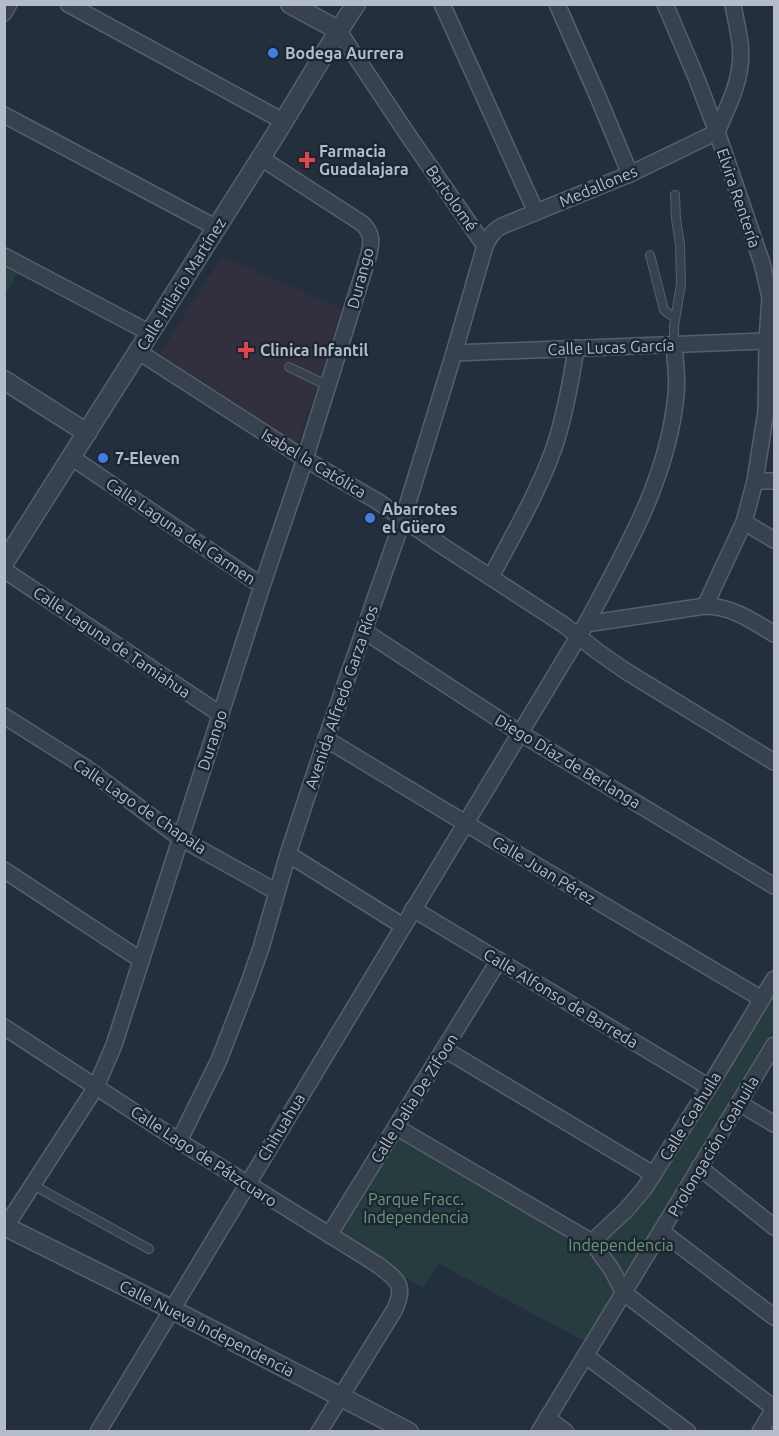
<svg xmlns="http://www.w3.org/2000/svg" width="779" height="1436" font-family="Ubuntu,sans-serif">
<rect width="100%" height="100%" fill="#242f3e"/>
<!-- medical -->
<path fill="#32303f" d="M222,256L342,309L298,444L160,354Z"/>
<!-- green -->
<g fill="#263c3f">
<path d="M5,256L22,265L5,295Z"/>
<path d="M774,980V1029L677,1192L592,1345L439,1264L423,1288L329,1235L396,1127L592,1242L626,1210Z"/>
</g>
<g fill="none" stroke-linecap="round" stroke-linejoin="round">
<!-- service casing -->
<g stroke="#565f6c" stroke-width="10">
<g id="service">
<path d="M650,255L664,310L669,314L675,317"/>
<path d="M674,344V326L681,284L680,244L676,219L675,195"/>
<path d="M289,367L328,386"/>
<path d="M33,1185L149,1249"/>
</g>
</g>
<!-- minor casing -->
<g stroke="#565f6c" stroke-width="18">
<g id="minor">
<path d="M68,4L283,121"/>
<path d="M442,4L536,212"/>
<path d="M557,4L598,97L630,174"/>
<path d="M665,4L696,77L717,132L762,263L770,297L767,341L766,411L755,481L744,522L705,606"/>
<path d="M4,13L9,4"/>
<path d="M338,30L408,135L485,246"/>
<path d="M4,115L215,227"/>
<path d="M4,256L150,333"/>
<path d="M139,352L305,459L377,501L441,545L564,625L597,651L624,670L774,762"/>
<path d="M454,353L767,341"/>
<path d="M71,457L262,586"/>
<path d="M755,481H774"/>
<path d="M744,522L774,540"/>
<path d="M4,570L220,714"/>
<path d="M491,577C513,535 538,493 554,448C565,415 571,382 576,348"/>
<path d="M586,624C625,551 668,479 676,395C678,378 675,361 674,344"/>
<path d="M364,631L520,733L774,886"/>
<path d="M4,716L85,767L180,838L277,892"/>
<path d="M326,739L465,823L762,999"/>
<path d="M288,854L403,926"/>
<path d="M4,870L141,960"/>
<path d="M413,909L709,1087"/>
<path d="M4,1027L179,1141L378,1265C397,1280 406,1284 395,1309L319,1432"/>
<path d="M444,1049L653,1174"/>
<path d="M739,1103L774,1124"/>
<path d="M396,1127L592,1242L612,1270L624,1293L774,1408"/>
<path d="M179,1141L219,1060L248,985L261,948L288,854L326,739L403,519L454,353L485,246C490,236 493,231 502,226L630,174L717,132C726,110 738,88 740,65C743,45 736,24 733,4"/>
<path d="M699,1167L774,1227"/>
<path d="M4,1229L96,1087L114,1045L262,586L305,459L369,254C372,241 372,234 363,224L261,158"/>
<path d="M661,1231L774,1317"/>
<path d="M329,1235L499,960"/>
<path d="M592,1242L626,1210L644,1189L709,1087L774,979"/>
<path d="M586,1356L688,1432"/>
<path d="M547,1418L566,1432"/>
<path d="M98,1432L586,624L705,606C731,606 753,621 774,634"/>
<path d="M539,1432L774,1045"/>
<path d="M760,1432L774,1409"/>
</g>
</g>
<!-- tertiary casing -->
<g stroke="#565f6c" stroke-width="21">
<g id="tertiary">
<path d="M290,4L338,30"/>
<path d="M4,380L87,433"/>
<path d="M4,563C89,428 174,293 260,159C293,108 322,55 356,4"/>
<path d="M4,1226L171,1309L409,1432"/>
</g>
</g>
<!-- service -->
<use href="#service" stroke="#38414e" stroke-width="8"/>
<!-- minor -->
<use href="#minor" stroke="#38414e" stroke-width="15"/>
<!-- tertiary -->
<use href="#tertiary" stroke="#38414e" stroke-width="18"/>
</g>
<!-- markers -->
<g fill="#3f7fe0" stroke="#1d2633" stroke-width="2">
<circle cx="273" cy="53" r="6"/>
<circle cx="103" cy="458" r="6"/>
<circle cx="370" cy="518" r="6"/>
</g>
<g fill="#e0444e" stroke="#1d2633" stroke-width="2">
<path d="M304 151h6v6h6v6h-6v6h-6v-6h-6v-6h6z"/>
<path d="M243 341h6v6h6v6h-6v6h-6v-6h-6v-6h6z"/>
</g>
<g text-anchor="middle" stroke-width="5" stroke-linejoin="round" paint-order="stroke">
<!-- poi labels -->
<g font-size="16" font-weight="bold" fill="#b4bcc9" stroke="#1d2633" text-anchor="start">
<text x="285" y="59">Bodega Aurrera</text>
<text x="319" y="157">Farmacia<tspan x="319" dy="18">Guadalajara</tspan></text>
<text x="260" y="356">Clinica Infantil</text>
<text x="115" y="464">7-Eleven</text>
<text x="382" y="515">Abarrotes<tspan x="382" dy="18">el Güero</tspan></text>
</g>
<!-- street labels -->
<g font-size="16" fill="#b4bcc9" stroke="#1d2633">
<text transform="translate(598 186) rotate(-23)" y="6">Medallones</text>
<text transform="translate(452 198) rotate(55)" y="6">Bartolomé</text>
<text transform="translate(739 198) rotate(71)" y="6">Elvira Rentería</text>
<text transform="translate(360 278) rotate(-75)" y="6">Durango</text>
<text transform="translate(181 284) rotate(-58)" y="6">Calle Hilario Martínez</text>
<text transform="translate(611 347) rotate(-2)" y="6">Calle Lucas García</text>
<text transform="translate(314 463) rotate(31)" y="6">Isabel la Católica</text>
<text transform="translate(181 531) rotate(34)" y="6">Calle Laguna del Carmen</text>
<text transform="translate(112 642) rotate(34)" y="6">Calle Laguna de Tamiahua</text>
<text transform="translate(341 697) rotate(-71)" y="6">Avenida Alfredo Garza Ríos</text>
<text transform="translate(212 740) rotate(-72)" y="6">Durango</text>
<text transform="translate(568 761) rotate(31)" y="6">Diego Díaz de Berlanga</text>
<text transform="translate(140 806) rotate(34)" y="6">Calle Lago de Chapala</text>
<text transform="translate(544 870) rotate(31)" y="6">Calle Juan Pérez</text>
<text transform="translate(561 998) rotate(31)" y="6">Calle Alfonso de Barreda</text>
<text transform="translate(414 1098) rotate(-58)" y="6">Calle Dalia De Zifoon</text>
<text transform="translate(690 1116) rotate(-58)" y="6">Calle Coahuila</text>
<text transform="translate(281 1127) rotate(-59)" y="6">Chihuahua</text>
<text transform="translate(713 1146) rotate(-59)" y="6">Prolongación Coahuila</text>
<text transform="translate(204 1156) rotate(33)" y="6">Calle Lago de Pátzcuaro</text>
<text transform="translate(207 1328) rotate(27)" y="6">Calle Nueva Independencia</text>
</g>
<!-- park labels -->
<g font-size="16" fill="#6b9a76" stroke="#1d2633">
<text x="416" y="1205">Parque Fracc.<tspan x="416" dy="18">Independencia</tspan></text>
<text x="621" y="1251">Independencia</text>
</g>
</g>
<!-- border -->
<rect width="779" height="1436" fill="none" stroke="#b4bcc9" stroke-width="12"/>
</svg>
